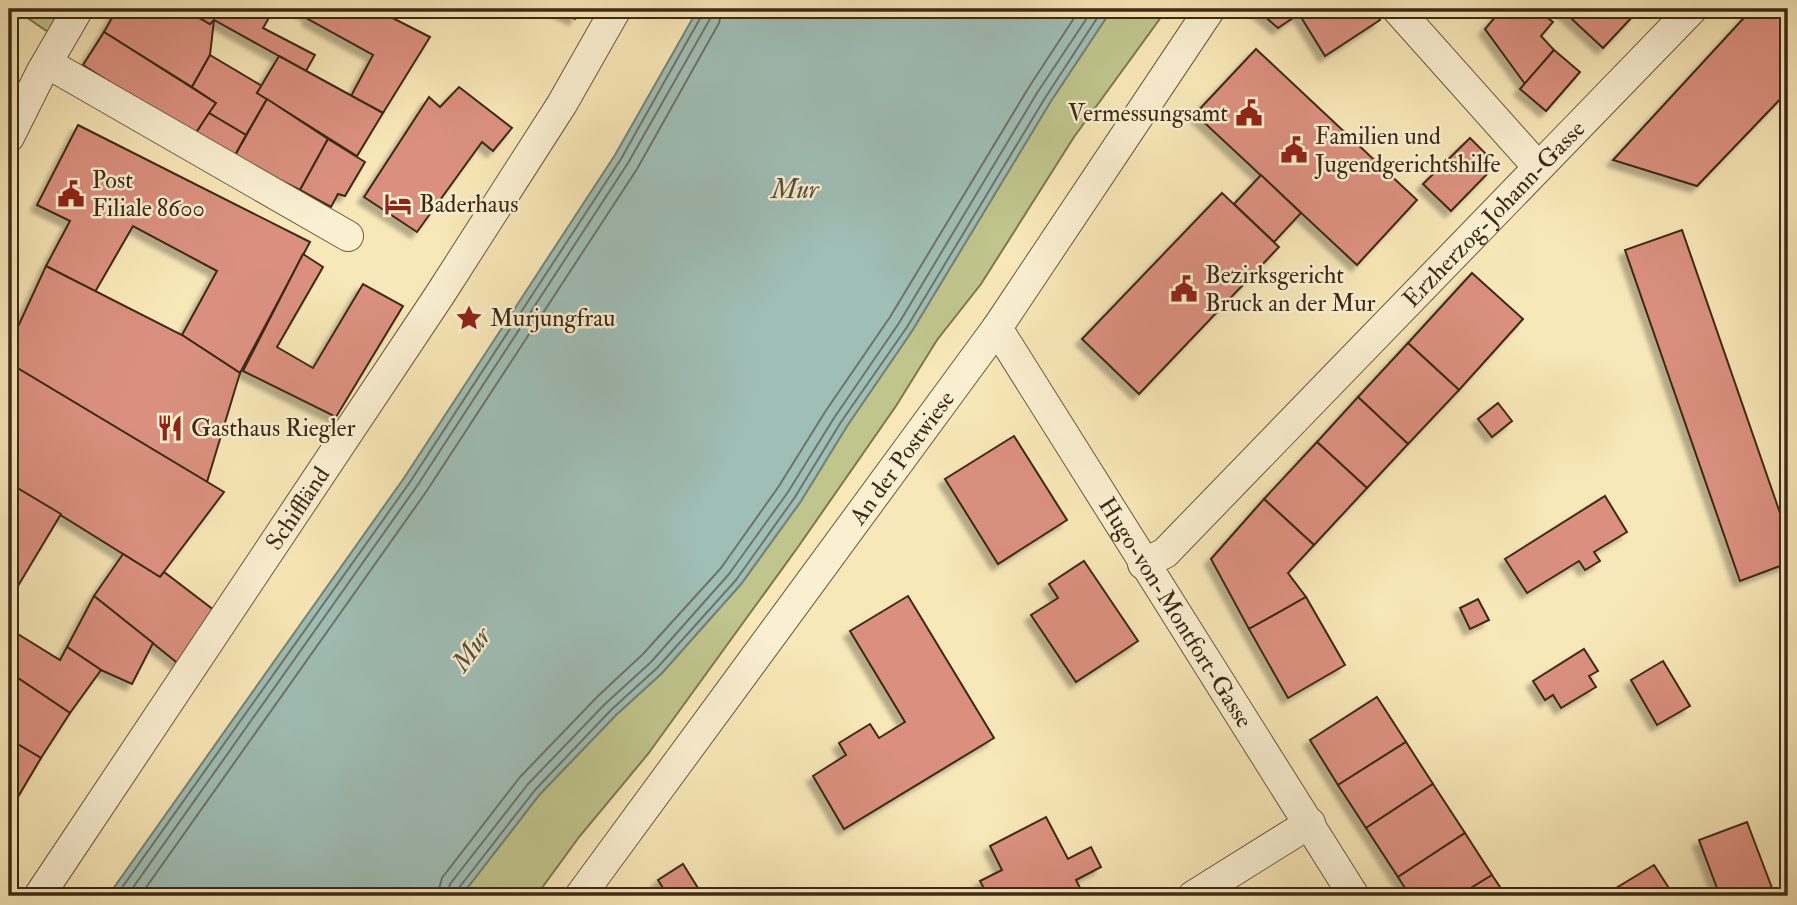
<svg xmlns="http://www.w3.org/2000/svg" width="1797" height="905" font-family="'IM FELL Double Pica',serif">
<defs>
<filter id="shadow"><feDropShadow dx="-6" dy="6" stdDeviation="2" flood-color="#0004"/></filter>
</defs>
<rect width="100%" height="100%" fill="#f8e7b8"/>
<filter id="stains"><feTurbulence type="fractalNoise" baseFrequency=".00286" numOctaves="4"/><feColorMatrix values="0 0 0 0 .2 0 0 0 0 .09 0 0 0 0 .02 0 0 0 .5 -.17"/></filter>
<radialGradient id="worn" r=".72"><stop offset=".6" stop-color="#630" stop-opacity="0"/><stop offset="1" stop-color="#630" stop-opacity=".3"/></radialGradient>
<!-- green -->
<g fill="#c0c48d" stroke="#7e7652" stroke-width="2">
<path d="M32,9H78L60,40L26,17Z"/>
<path d="M1112,9H1167L1074,137L981,284L937,340L896,406L798,547L648,754L579,837L536,896H461L540,794L616,715L662,673L741,584L801,501L847,426L912,331L1051,101Z"/>
</g>
<!-- water -->
<path fill="#9fbeb6" stroke="#788276" stroke-width="2" d="M698,9H1112L1051,101L912,331L847,426L801,501L741,584L662,673L616,715L540,794L461,896H108L404,478L615,155Z"/>
<g fill="none" stroke-linecap="round" stroke-linejoin="round">
<!-- shore -->
<g stroke="#6e7466" stroke-width="2">
<path d="M116,896L410,482L621,159L702,15L703,9"/>
<path d="M127,896L417,486L628,163L710,19L712,9"/>
<path d="M140,896L426,492L637,169L719,23L722,9"/>
<path d="M437,896L442,878L520,777L598,696L643,654L721,568L779,486L825,412L890,317L1029,87L1080,9"/>
<path d="M447,896L450,884L528,784L605,704L651,662L729,574L788,492L834,418L899,323L1037,93L1093,9"/>
<path d="M456,896L458,889L535,790L611,710L657,668L736,580L795,497L841,422L907,327L1045,98L1103,9"/>
</g>
</g>
<!-- building -->
<g fill="#db907f" stroke="#3d2916" stroke-width="2" filter="url(#shadow)">
<path d="M117,9H184L210,24L214,20L210,55L192,87L104,32Z"/>
<path d="M184,9H274L263,28L315,55L306,71L214,20L210,24Z"/>
<path d="M298,9H375L430,37L383,113L351,96L373,55L308,19L310,15Z"/>
<path d="M555,9H580L575,19Z"/>
<path d="M1256,9H1372L1380,20L1325,56L1299,14L1278,28Z"/>
<path d="M1502,9H1557L1549,19L1553,22L1541,36L1554,50L1525,84L1485,29Z"/>
<path d="M1561,9H1629L1635,14L1603,48Z"/>
<path d="M1752,9H1788V91L1697,186L1613,160Z"/>
<path d="M104,32L216,103L194,136L83,65Z"/>
<path d="M1256,49L1417,200L1357,265L1195,114Z"/>
<path d="M1554,50L1580,72L1546,111L1520,89Z"/>
<path d="M210,55L262,86L257,93L267,99L246,135L209,113L216,103L192,87Z"/>
<path d="M279,56L383,113L357,156L257,93Z"/>
<path d="M459,87L512,128L493,151L482,142L417,232L364,197L429,97L440,107Z"/>
<path d="M267,99L328,139L300,190L234,157Z"/>
<path d="M209,113L246,135L234,157L194,136Z"/>
<path d="M78,125L310,242L240,373L182,335L217,271L133,226L95,292L46,266L70,221L37,205Z"/>
<path d="M1470,138L1485,153L1491,170L1451,211L1423,184Z"/>
<path d="M328,139L365,162L345,196L338,194L331,207L300,190Z"/>
<path d="M1261,175L1301,213L1274,242L1234,204Z"/>
<path d="M1222,193L1279,247L1139,394L1082,339Z"/>
<path d="M1682,230L1788,536V563L1740,581L1625,250Z"/>
<path d="M303,254L323,267L277,347L313,368L363,284L403,306L336,417L243,371Z"/>
<path d="M46,266L182,335L240,373L207,482L9,363V346Z"/>
<path d="M1472,273L1523,319L1459,390L1408,343Z"/>
<path d="M1408,343L1459,390L1408,444L1358,397Z"/>
<path d="M9,363L224,492L160,577L9,483Z"/>
<path d="M1358,397L1408,444L1367,488L1317,442Z"/>
<path d="M1498,403L1512,421L1492,437L1478,419Z"/>
<path d="M1014,436L1067,520L998,564L945,479Z"/>
<path d="M1317,442L1367,488L1314,545L1264,499Z"/>
<path d="M9,483L61,514L9,601Z"/>
<path d="M1605,496L1627,532L1594,552L1600,561L1585,570L1579,561L1527,593L1505,559Z"/>
<path d="M1264,499L1314,545L1288,573L1306,597L1249,629L1211,559Z"/>
<path d="M123,554L160,577L164,572L223,617L185,669L94,596Z"/>
<path d="M1084,561L1138,641L1076,682L1031,615L1058,598L1049,584Z"/>
<path d="M94,596L153,643L132,684L101,670L67,647Z"/>
<path d="M908,596L994,738L844,829L813,776L846,755L839,743L870,724L879,738L905,722L850,631Z"/>
<path d="M1306,597L1345,665L1288,698L1249,629Z"/>
<path d="M1478,599L1489,620L1470,629L1460,608Z"/>
<path d="M13,631L60,660L67,647L101,670L70,713L9,672V639Z"/>
<path d="M1584,649L1598,671L1589,676L1596,687L1561,708L1553,695L1545,700L1533,681Z"/>
<path d="M1663,661L1690,706L1657,725L1631,680Z"/>
<path d="M9,672L70,713L41,758L9,739Z"/>
<path d="M1377,697L1406,742L1338,785L1310,740Z"/>
<path d="M9,739L41,758L9,812Z"/>
<path d="M1406,742L1433,784L1366,828L1338,785Z"/>
<path d="M1433,784L1465,833L1398,877L1366,828Z"/>
<path d="M1046,817L1068,859L1091,847L1101,867L1076,880L1084,896H988L980,881L1002,870L990,846Z"/>
<path d="M1747,822L1775,896H1720L1699,840Z"/>
<path d="M1465,833L1492,875L1458,896H1410L1398,877Z"/>
<path d="M683,864L703,896H668L658,880Z"/>
<path d="M1654,865L1674,896H1603Z"/>
<path d="M1492,875L1506,896H1458Z"/>
</g>
<g fill="none" stroke-linecap="round" stroke-linejoin="round">
<!-- street casing -->
<g stroke="#6c583e" stroke-width="32">
<g id="street">
<path d="M1397,9L1538,167"/>
<path d="M47,63L348,236"/>
<path d="M9,137L42,71L78,9"/>
<path id="s1" d="M997,328L1354,896"/>
<path id="s2" d="M1143,564L1165,553L1692,9"/>
<path id="s3" d="M39,896L439,296L562,104L616,9"/>
<path id="s4" d="M580,896L997,328L1210,9"/>
<path d="M1193,896L1310,823"/>
</g>
</g>
<!-- street -->
<use href="#street" stroke="#faefd1" stroke-width="30"/>
</g>
<!-- icons -->
<defs>
<g id="civic-bare" transform="scale(2.1)"><path d="M-.6-6.5H3V-4.5H.6V-3L4-1V1h2V6H-6V1h2V-1L-.6-3ZM-1.2 2.5V6h2.4V2.5Z" fill="#8f2418" stroke="#faefd1" stroke-width="2.5" paint-order="stroke"/></g>
<g id="hotel-bare" transform="scale(2.1)"><path d="M-6-4.5h1.5V1H6V5H4.5V3h-9V5H-6ZM-4 0a1.8 1.8 0 1 1 3.6 0ZM.5 0V-2.5h3Q6-2.5 6 0Z" fill="#8f2418" stroke="#faefd1" stroke-width="2.5" paint-order="stroke"/></g>
<g id="sight-bare" transform="scale(2.1)"><path d="M0-6L1.8-2.2L6-1.7L2.9 1.2L3.7 5.4L0 3.3L-3.7 5.4L-2.9 1.2L-6-1.7L-1.8-2.2Z" fill="#8f2418" stroke="#faefd1" stroke-width="2.5" paint-order="stroke"/></g>
<g id="restaurant-bare" transform="scale(2.1)"><path d="M-5-6h1v4h1v-4h1v4h1v-4h1v5L-1.5 .5V6h-2V.5L-5-1ZM5-6V6H3V1.5H1.5Q1.5-4 5-6Z" fill="#8f2418" stroke="#faefd1" stroke-width="2.5" paint-order="stroke"/></g>
</defs>
<g fill-rule="evenodd">
<use href="#civic-bare" x="1249" y="113"/>
<use href="#civic-bare" x="1294" y="150"/>
<use href="#civic-bare" x="71" y="194"/>
<use href="#hotel-bare" x="398" y="204"/>
<use href="#civic-bare" x="1184" y="289"/>
<use href="#sight-bare" x="469" y="318"/>
<use href="#restaurant-bare" x="170" y="428"/>
</g>
<g text-anchor="middle" stroke-width="5" stroke-linejoin="round" paint-order="stroke">
<!-- poi labels -->
<g font-size="24" fill="#3d2916" stroke="#faefd1" text-anchor="start">
<text x="1228" y="121" text-anchor="end">Vermessungsamt</text>
<text x="1315" y="144">Familien und<tspan x="1315" dy="28">Jugendgerichtshilfe</tspan></text>
<text x="92" y="188">Post<tspan x="92" dy="28">Filiale 8600</tspan></text>
<text x="419" y="212">Baderhaus</text>
<text x="1205" y="283">Bezirksgericht<tspan x="1205" dy="28">Bruck an der Mur</tspan></text>
<text x="490" y="326">Murjungfrau</text>
<text x="191" y="436">Gasthaus Riegler</text>
</g>
<!-- street labels -->
<g font-size="24" fill="#3d2916" stroke="#faefd1">
<text dy="8" stroke="none"><textPath href="#s2" startOffset="497">Erzherzog-Johann-Gasse</textPath></text>
<text dy="8" stroke="none"><textPath href="#s4" startOffset="544">An der Postwiese</textPath></text>
<text dy="8" stroke="none"><textPath href="#s3" startOffset="466">Schiffländ</textPath></text>
<text dy="8" stroke="none"><textPath href="#s1" startOffset="336">Hugo-von-Montfort-Gasse</textPath></text>
</g>
<!-- water labels -->
<g font-size="26" font-style="italic" fill="#564e3e" stroke="#faefd1">
<text x="795" y="198">Mur</text>
<text transform="translate(471 649) rotate(-54)" y="9">Mur</text>
</g>
</g>
<!-- margin -->
<rect width="1797" height="905" fill="none" stroke="#f8e7b8" stroke-width="35"/>
<rect x="10" y="10" width="1776" height="884" fill="none" stroke="#3d2916" stroke-width="3.5"/>
<rect x="18" y="18" width="1762" height="870" fill="none" stroke="#3d2916" stroke-width="2"/>
<rect width="100%" height="100%" filter="url(#stains)"/>
<rect width="100%" height="100%" fill="url(#worn)"/>
</svg>
